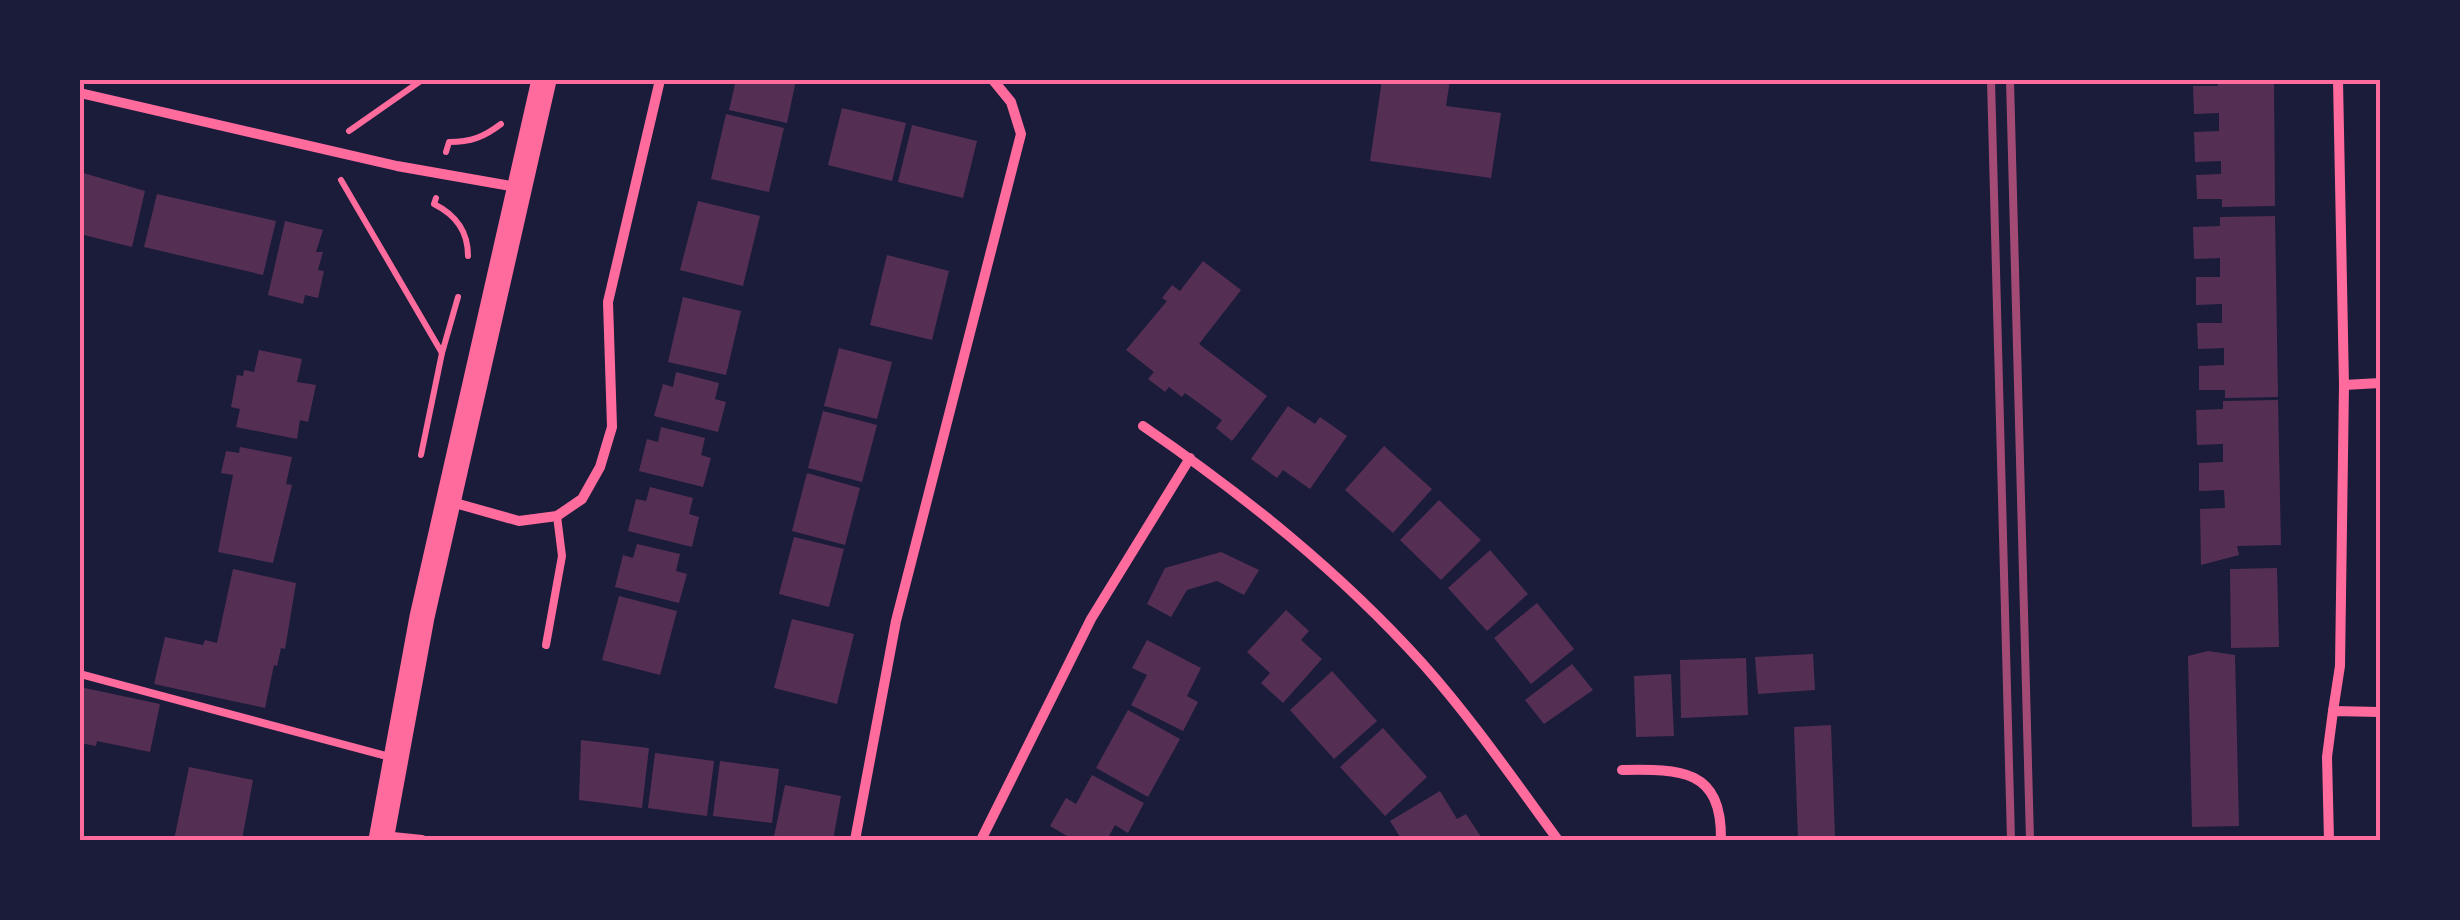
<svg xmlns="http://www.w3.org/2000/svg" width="2460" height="920" font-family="'Source Serif 4',serif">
<rect width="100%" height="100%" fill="#1b1b3a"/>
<!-- building -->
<g fill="#542f53">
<path d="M736,80H796L787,123L729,110Z"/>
<path d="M1382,80H1450L1446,106L1501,113L1491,178L1370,161Z"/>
<path d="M2217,80H2274L2275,206L2222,207V199H2197L2196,175L2221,174V161L2195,162L2194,132L2219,131V113L2194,114L2193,86H2218Z"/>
<path d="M842,108L906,123L892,181L828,165Z"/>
<path d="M726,114L784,128L769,192L711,179Z"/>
<path d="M912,125L977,141L963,198L898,182Z"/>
<path d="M80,172L145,191L132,247L80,234Z"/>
<path d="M157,194L276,221L263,275L144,247Z"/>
<path d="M698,201L760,216L743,286L680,270Z"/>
<path d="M2275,216L2278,397L2225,398V390H2199V366L2224,365V348L2198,349L2197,323H2222V304L2196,305V277H2220V258L2194,259L2193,227L2220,226V217Z"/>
<path d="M285,221L323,230L316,252H323L318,270L324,271L318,298L305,295L303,304L268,295Z"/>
<path d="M887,255L949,271L932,340L870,325Z"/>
<path d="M1203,261L1241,290L1199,344L1267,396L1232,441L1216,428L1222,420L1185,393L1182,397L1169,387L1165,392L1148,379L1154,372L1126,350L1167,301L1162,298L1172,285L1180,291Z"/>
<path d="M683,297L741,311L726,375L668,362Z"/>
<path d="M839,348L892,362L877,419L824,406Z"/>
<path d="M259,350L302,359L297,382L316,385L308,422L300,420L297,439L236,427L240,409L231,407L237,375L243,376L244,370L254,372Z"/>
<path d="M676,372L719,383L715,399L726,402L718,432L654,416L663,384L673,387Z"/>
<path d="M2278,400L2281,545L2237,546L2239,555L2201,565L2200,509L2225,508L2224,490L2199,491V463L2223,462V444L2197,445L2196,410L2223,409V401Z"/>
<path d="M1288,406L1315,424L1320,417L1347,436L1310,489L1283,470L1277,478L1251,459Z"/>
<path d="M823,411L877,425L862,482L808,468Z"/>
<path d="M661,427L705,438L701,455L711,458L703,487L639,471L647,439L658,442Z"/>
<path d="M1384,446L1432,489L1393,533L1345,490Z"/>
<path d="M240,447L292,457L286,484L292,485L273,563L218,552L233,475L221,473L226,451L239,453Z"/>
<path d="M807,473L860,488L845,545L792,531Z"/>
<path d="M650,487L693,498L689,514L699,517L692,547L628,531L636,499L646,501Z"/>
<path d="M1439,500L1481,540L1441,580L1400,540Z"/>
<path d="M794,537L844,549L829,607L779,594Z"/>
<path d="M637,544L680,554L676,571L687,574L679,603L615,587L623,555L633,558Z"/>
<path d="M1490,550L1528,594L1487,631L1448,588Z"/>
<path d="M1221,552L1259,570L1244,595L1217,581L1187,590L1171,617L1147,604L1165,568Z"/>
<path d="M2277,568L2279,647L2231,648L2230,569Z"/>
<path d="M233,569L296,583L285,649L281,648L277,666L274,665L265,708L154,684L165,637L203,645L205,640L217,643Z"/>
<path d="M619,596L677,611L660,675L602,660Z"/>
<path d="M1537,603L1574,649L1531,684L1494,638Z"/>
<path d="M1286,610L1309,631L1301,640L1322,659L1283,703L1261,683L1270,673L1247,652Z"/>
<path d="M792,619L854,634L837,704L774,688Z"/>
<path d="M1147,640L1201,668L1187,696L1198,702L1183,731L1131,705L1147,675L1132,668Z"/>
<path d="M2208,651L2235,655L2239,826L2192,827L2188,656Z"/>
<path d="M1813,654L1815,690L1758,694L1755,657Z"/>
<path d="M1746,658L1748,715L1681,718L1680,660Z"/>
<path d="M1572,664L1593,690L1544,724L1525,700Z"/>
<path d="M1332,671L1377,721L1334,759L1290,710Z"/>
<path d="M1671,674L1674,736L1636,737L1634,676Z"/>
<path d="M80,687L160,704L150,752L97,741L96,746L80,743Z"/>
<path d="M1128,710L1180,739L1148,797L1096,768Z"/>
<path d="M1831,725L1835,838L1798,839L1794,727Z"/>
<path d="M1383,728L1427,777L1385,816L1340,767Z"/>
<path d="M581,740L649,748L642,808L579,800Z"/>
<path d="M655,753L714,761L707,816L648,808Z"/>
<path d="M720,761L779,769L772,823L713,816Z"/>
<path d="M189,767L253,780L242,840H174Z"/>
<path d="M1092,775L1144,803L1128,833L1115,825L1107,840H1074L1050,826L1066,798L1076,804Z"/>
<path d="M785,785L841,796L833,840L774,836Z"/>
<path d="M1440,791L1457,819L1466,814L1483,840H1402L1390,821Z"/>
</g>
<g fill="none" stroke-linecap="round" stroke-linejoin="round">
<!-- path -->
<g stroke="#ff6b9d" stroke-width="6">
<path d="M349,131L422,80"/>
<path d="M446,152L449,142C471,142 484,137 501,124"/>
<path d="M341,180L442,353"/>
<path d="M436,198L434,204C456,215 468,231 468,256"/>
<path d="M421,455L442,353L458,297"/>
</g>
<!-- service -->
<g stroke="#ff6b9d" stroke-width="8">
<path d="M546,645L562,556L557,516"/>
<path d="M80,674L390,757"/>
</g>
<!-- minor -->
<g stroke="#ff6b9d" stroke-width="10">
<path d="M80,93L397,166L516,187"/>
<path d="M2344,385L2380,383"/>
<path d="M1143,426C1245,496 1340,572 1423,664C1472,719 1514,780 1558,840"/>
<path d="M448,501L519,521L557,516L582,499L600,467L612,427L608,302L660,80"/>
<path d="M2333,711L2340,666L2344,385L2338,80"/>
<path d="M1622,770C1680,769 1722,768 1721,840"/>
<path d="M383,836L422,840"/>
<path d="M855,840L896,621L1021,134L1011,102L993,80"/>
<path d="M981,840L1091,619L1190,458"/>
<path d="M2329,840L2327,757L2333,711L2380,712"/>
</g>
<!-- primary -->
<path stroke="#ff6b9d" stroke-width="25" d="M381,840L422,617L544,80"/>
<!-- rail -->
<g stroke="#a44b75" stroke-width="8">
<path d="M1991,80L2011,840"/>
<path d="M2010,80L2030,840"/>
</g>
</g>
<!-- border -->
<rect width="2460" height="920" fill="none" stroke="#1b1b3a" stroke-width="165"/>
<rect x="82" y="82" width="2296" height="756" fill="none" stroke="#ff6b9d" stroke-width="4"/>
</svg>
